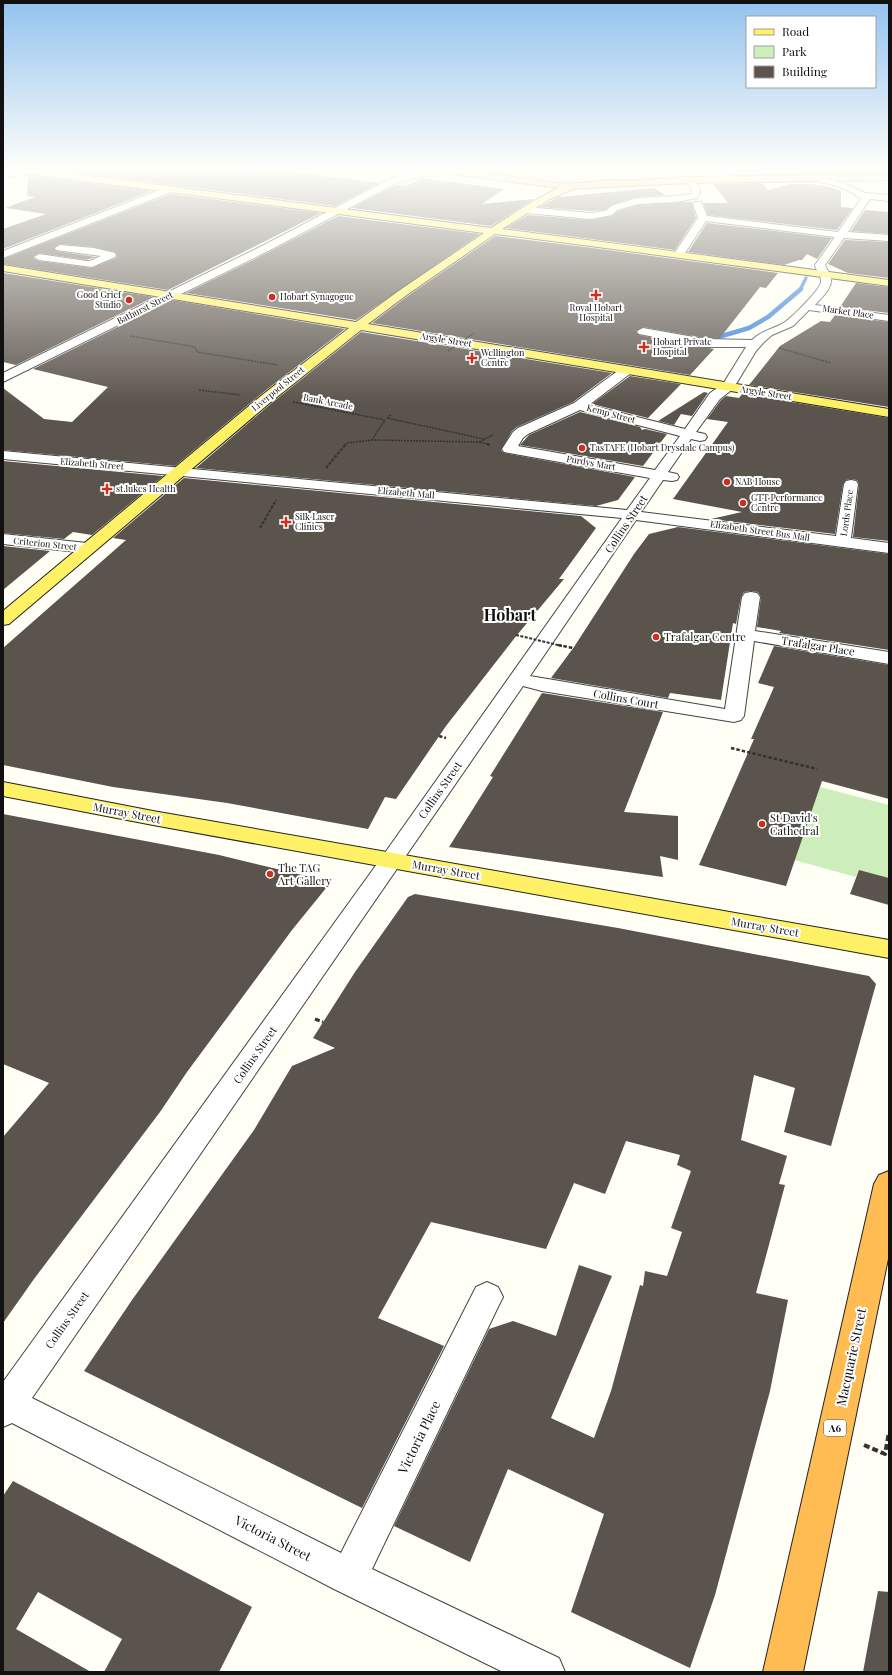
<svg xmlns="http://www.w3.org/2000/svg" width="892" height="1675" font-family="'Playfair Display',serif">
<rect width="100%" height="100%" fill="#fffff5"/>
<!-- green -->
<g fill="#cdeeba">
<path d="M319,169H396L399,170L394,175Z"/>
<path d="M461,169H511L510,172L514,177Z"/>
<path d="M532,169H615L618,173C607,188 542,186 530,172Z"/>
<path d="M651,169H889V171L697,174Z"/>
<path d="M820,787L889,805V878L859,870L856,877L794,860Z"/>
</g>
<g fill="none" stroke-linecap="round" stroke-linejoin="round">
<!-- stream-far1 -->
<path stroke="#367ed8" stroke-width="3.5" d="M800,290L806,278"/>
<!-- stream -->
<path stroke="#367ed8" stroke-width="4.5" d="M715,338L749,328L768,317L801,289"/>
</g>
<!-- building -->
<g fill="#5b544c" fill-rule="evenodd">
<path d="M49,169H268L380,183L335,206Z"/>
<path d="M28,175H29L152,191L3,249V229L46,214L5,208L35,197L27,196Z"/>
<path d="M421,178L504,189L482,204L535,199L491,226L352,208L396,185L406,186Z"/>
<path d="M762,183L768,190L790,184H811L831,187L841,191V207L853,208L837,230L708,215L703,203H728L713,184Z"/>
<path d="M654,188L665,195L637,197L611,205L605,210L590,211L540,207L558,197Z"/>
<path d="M170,194L321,213L168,290L3,264V259ZM60,244L94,247L115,252L117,256L116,258L92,268L39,261L33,258L39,253L86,260L96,257L56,251L54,248Z"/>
<path d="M683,202H692V204L696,218L675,250L506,228L528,215L590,220L612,216L618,211L638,205Z"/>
<path d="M865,210L889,212V234L851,231Z"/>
<path d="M338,216L480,234L356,320L186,293L273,250Z"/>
<path d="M707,223L832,238L817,259L807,254L802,260H799L784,265L688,252Z"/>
<path d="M495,236L593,248L778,273L766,288L760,287L720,338H705L643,327L636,331L639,335L714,349L690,375L372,323L409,295Z"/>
<path d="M845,240L889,242V278L848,273L828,264Z"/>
<path d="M3,273L154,297L16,365L3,362Z"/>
<path d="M856,283L889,287V313L840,307Z"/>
<path d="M172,300L345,329L261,394L175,466L3,450V388L44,419L72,422L108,387L33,369Z"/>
<path d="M835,315L889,322V407L749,385L780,346L821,321L830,322Z"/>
<path d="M361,332L612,373L573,402L517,427L512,431L501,450L504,453L635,477L618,500L596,506L196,468L273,402Z"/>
<path d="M630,376L681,384L648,418L592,404Z"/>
<path d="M704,392L708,393L692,416L681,414L674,425L658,421Z"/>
<path d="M742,394L889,418V541L853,537L859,484L857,480L851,479L846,480L843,484L835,534L711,519L742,512L673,499L728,422L707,419L721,400L726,396L739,398Z"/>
<path d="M580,412L640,427L642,430L645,429L667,434L643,466L520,445L529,435Z"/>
<path d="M3,461L163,476L92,535L73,532L64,539L3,533Z"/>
<path d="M184,478L581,516L596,528L559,579H564L517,635L446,726L396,799L385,797L368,829L227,803L113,787L3,765V648L126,540L113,538Z"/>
<path d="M678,527L889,554V650L779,633L781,631L757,627L761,597L758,592L751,591L744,592L741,597L736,624L733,623L721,700L670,693L668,698L551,678L574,647L634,554L649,534Z"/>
<path d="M3,546L50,551L3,590Z"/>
<path d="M774,646L889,665V799L822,781L786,886L699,865L754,739H751L774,687L758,683Z"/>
<path d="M542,693L663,712L624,812L678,816V860L660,856L663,877L449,847L493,777L490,776Z"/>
<path d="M3,814L219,855L331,882L292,930L187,1072L160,1112L34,1279L3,1323V1137L49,1083L3,1064Z"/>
<path d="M859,870L889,878V905L850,894Z"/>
<path d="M415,894L618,928L869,976L876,984L831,1146L784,1132L795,1088L754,1075L741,1140L787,1156L779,1184L785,1185L756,1293L788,1300L770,1391L715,1595L690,1668L571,1612L604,1514L508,1469L470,1562L394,1526L489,1329L513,1321L556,1336L579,1265L612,1276L551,1418L594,1438L611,1391L640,1285L643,1286L645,1271L667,1276L682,1232L671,1228L691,1171L677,1165L680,1155L626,1141L605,1194L574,1183L546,1249L431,1222L378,1318L444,1346L362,1508L84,1371L132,1300L254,1130L292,1066L335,1048L313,1038L355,972L408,897Z"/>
<path d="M13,1481L252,1607L219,1672H104L122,1639L38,1592L16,1629L91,1672H3V1496Z"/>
<path d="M878,1591L889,1592V1672H863Z"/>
</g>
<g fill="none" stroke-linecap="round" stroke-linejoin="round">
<!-- minor casing -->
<g stroke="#444" stroke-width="2">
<g id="minor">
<path d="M23,169H43L39,172L3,178V172Z"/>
<path d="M428,169H444L443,171L398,182L272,249L3,382V373L264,245L392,178Z"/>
<path d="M814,175L845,184L865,193L889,195V201L870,199L848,232L889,235V241L844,238L825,265C826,269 830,273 831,277C833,288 822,297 815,305L889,315V321L809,310L793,326L772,335L764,342L756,351L733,389L720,399L696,432L705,434L707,437L705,440L700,441L691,439L668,472L677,474L679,477L677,480L672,481L663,480L641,512L836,536L844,484L846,481L851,480L856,481L858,484L851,538L889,543V553L636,520L530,676L725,709L742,597L745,593L751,592L757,593L760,597L755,631L889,652V664L754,641L744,716L741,720L734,722L542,691L523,686L32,1398L341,1553L476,1287L487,1282L498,1287L503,1297L498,1307L372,1569L559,1658L565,1672H503L336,1590L12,1423L3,1427V1382L382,857L622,518L3,459V451L627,510L650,478L509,453L504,452L502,449L513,432L518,428L574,403L623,367H631L633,370L631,373L589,405L685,429L710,393L723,384L746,347H705L639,334L637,332L639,330L643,328L705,339L752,340C762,330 774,329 785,322C792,317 820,290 821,282C822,276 816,271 815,265L835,237L706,221L683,256H675L674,254L698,218L693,204L695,202H701L707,216L838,232L861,199C848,187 828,184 811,180L810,178L811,176ZM580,410L680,436L655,470L518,446L523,438L528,434Z"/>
<path d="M688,177L691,178L700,188V193L697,198L676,202L638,204L617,210L612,215L590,219L527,213L522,210L527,207L590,213L606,211L611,206L637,198L676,196L691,194L692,189L684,180Z"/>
<path d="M170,186L173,187L174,189L173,191L3,258V251Z"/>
<path d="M60,245L94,248L115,253L116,255L115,257L92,267L39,260L34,257L39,254L86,261H90L101,256L56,250L55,248Z"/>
<path d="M3,534L87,543L93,545L95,548L93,551L87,553L3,544Z"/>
</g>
</g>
<!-- major casing -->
<g stroke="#222" stroke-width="2">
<g id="major">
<path d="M11,169H36L491,228C506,219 561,181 575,184L576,186L575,188L550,199L502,229C631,245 760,263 889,280V286C758,269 626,250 495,234L408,294L368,324L889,409V417L361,330L272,401L9,624L3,625V611L262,395L349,328L3,271V265L356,322L400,290L484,233L15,172Z"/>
<path d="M3,782L153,811L889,940V958L153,825L3,796Z"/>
</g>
</g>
<!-- highway casing -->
<g stroke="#222" stroke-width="2">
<g id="highway">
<path d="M435,169H457L521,178L516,174V169H524V173C541,184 562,184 582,183C590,183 616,177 621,181L688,177L889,174V180L688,183L567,189L439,172Z"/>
<path d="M889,1171V1254L803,1672H763L874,1184L879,1175Z"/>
</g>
</g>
<!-- path-far4 -->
<g stroke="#333" stroke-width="1.5" stroke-dasharray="2 1" stroke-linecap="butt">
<path d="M130,336L195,347L197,352L278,365"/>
<path d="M779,348L831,363"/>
<path d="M199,390L241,395"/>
<path d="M293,402L385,420"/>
<path d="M391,415L387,418L484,439"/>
<path d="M372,440L385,420"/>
<path d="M480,442L490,445"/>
<path d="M345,445L347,443L372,440L479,442L493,435"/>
</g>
<!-- path-far3 -->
<g stroke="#333" stroke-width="2" stroke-dasharray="3 1.5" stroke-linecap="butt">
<path d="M487,444L491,445"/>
<path d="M326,468L346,444"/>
<path d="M260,528L276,500"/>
</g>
<!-- path-far2 -->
<g stroke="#333" stroke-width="2.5" stroke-dasharray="3.5 2" stroke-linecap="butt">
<path d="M439,736L446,738"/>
<path d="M731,748L817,769"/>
</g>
<!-- path-far1 -->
<path stroke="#333" stroke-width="3" stroke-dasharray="5 2.5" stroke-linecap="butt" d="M315,1019L323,1022"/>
<!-- path -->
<path stroke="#333" stroke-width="4" stroke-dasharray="6 3" stroke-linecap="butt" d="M864,1445L885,1454L889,1432"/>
<!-- minor -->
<use href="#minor" fill="#fff" fill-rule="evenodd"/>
<!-- major -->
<use href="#major" fill="#fff165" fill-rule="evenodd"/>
<!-- highway -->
<use href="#highway" fill="#febc53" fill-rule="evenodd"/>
<!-- path-bridge-far3 -->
<path stroke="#333" stroke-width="1" stroke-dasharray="1.5 1" stroke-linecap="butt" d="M375,198L418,177H437L440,169"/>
<!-- path-bridge-far2 -->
<path stroke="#333" stroke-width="1.5" stroke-dasharray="2 1" stroke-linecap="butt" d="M448,351L474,333"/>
<!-- path-bridge-far1 -->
<path stroke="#333" stroke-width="2" stroke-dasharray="3 1.5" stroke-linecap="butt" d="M516,635L562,646"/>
<!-- path-bridge -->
<path stroke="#333" stroke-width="2.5" stroke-dasharray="3.5 2" stroke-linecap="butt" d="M558,645L573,648"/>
</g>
<!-- sky -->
<linearGradient id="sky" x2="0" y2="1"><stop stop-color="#93c2f0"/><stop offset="0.42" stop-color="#fffffa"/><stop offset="1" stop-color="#fffffa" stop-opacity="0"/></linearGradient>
<rect width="892" height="404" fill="url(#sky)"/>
<!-- markers -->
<g fill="#cd2f1c" stroke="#fff" stroke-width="1.5">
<path d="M594 289h4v4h4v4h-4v4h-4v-4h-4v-4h4z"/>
<circle cx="272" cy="297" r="4"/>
<circle cx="129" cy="300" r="4"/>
<path d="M642 341h4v4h4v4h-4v4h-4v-4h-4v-4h4z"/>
<path d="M470 352h4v4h4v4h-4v4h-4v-4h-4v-4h4z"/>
<circle cx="582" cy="448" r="4"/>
<circle cx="727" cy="482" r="4"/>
<path d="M105 483h4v4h4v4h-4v4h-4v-4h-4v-4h4z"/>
<circle cx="743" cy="503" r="4"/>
<path d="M284 516h4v4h4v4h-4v4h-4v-4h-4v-4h4z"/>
<circle cx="656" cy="637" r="4"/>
<circle cx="762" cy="824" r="4"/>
<circle cx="270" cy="874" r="4"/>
</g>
<g text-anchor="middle" stroke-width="4" stroke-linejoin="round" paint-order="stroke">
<!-- far-poi labels -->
<g font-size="9" fill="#111" stroke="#fff" text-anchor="start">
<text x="121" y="298" text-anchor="end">Good Grief<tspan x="121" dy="10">Studio</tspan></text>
<text x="280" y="300">Hobart Synagogue</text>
<text x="596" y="311" text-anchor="middle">Royal Hobart<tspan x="596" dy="10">Hospital</tspan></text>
<text x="653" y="345">Hobart Private<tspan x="653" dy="10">Hospital</tspan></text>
<text x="481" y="356">Wellington<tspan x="481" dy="10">Centre</tspan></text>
<text x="590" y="451">TasTAFE (Hobart Drysdale Campus)</text>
<text x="735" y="485">NAB House</text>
<text x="116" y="492">st.lukes Health</text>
<text x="751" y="501">GTT Performance<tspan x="751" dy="10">Centre</tspan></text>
<text x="295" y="520">Silk Laser<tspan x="295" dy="10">Clinics</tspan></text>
</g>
<!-- far-street labels -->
<g font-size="9" fill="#111" stroke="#fff">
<text transform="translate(145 308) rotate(-27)" y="3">Bathurst Street</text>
<text transform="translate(848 312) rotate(8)" y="3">Market Place</text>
<text transform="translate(446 340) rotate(9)" y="3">Argyle Street</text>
<text transform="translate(278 389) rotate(-39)" y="3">Liverpool Street</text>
<text transform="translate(766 393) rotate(9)" y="3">Argyle Street</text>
<text transform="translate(328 402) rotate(11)" y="3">Bank Arcade</text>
<text transform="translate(611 414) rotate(15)" y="3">Kemp Street</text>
<text transform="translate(591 463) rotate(10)" y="3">Purdys Mart</text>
<text transform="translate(92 464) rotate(5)" y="3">Elizabeth Street</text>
<text transform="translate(406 493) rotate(5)" y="3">Elizabeth Mall</text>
<text transform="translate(847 513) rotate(-82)" y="3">Lords Place</text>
<text transform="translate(760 531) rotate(8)" y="3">Elizabeth Street Bus Mall</text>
<text transform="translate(45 544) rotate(6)" y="3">Criterion Street</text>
</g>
<!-- shield labels -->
<rect fill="#fff" stroke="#585858" stroke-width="1" x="824" y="1420" width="22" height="16" rx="3"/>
<g font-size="10" font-weight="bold" fill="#111">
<text x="835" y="1432">A6</text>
</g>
<!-- street labels -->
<g font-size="11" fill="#111" stroke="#fff">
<text transform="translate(626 524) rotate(-56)" y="4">Collins Street</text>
<text transform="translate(818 646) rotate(9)" y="4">Trafalgar Place</text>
<text transform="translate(626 699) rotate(10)" y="4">Collins Court</text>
<text transform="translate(440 790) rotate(-55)" y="4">Collins Street</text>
<text transform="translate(127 813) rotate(11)" y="4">Murray Street</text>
<text transform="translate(446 870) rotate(10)" y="4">Murray Street</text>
<text transform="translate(765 927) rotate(10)" y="4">Murray Street</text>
<text transform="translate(255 1055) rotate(-55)" y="4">Collins Street</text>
<text transform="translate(67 1320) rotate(-55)" y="4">Collins Street</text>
</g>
<!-- poi labels -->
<g font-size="11" fill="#111" stroke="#fff" text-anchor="start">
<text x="664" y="641">Trafalgar Centre</text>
<text x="770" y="822">St David's<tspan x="770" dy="13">Cathedral</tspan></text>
<text x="278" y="872">The TAG<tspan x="278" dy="13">Art Gallery</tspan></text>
</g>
<!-- near-street labels -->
<g font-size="13" fill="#111" stroke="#fff">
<text transform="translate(851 1357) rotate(-78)" y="5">Macquarie Street</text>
<text transform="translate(419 1437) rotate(-64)" y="5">Victoria Place</text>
<text transform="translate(273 1538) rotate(27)" y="5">Victoria Street</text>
</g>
<!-- far-town labels -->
<g font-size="16" font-weight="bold" fill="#111" stroke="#fff">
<text x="510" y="621">Hobart</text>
</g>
</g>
<!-- border -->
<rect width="892" height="1675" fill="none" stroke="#111111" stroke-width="8"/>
<!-- legend -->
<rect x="746" y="16" width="130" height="72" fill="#ffffff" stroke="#a0a0a0"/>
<rect x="754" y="29" width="20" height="6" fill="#fff165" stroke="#a0a0a0"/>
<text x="782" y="36" font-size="12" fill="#111111">Road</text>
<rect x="754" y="46" width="20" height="12" fill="#cdeeba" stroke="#a0a0a0"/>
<text x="782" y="56" font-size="12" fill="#111111">Park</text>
<rect x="754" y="66" width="20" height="12" fill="#5b544c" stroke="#a0a0a0"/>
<text x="782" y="76" font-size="12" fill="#111111">Building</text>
</svg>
